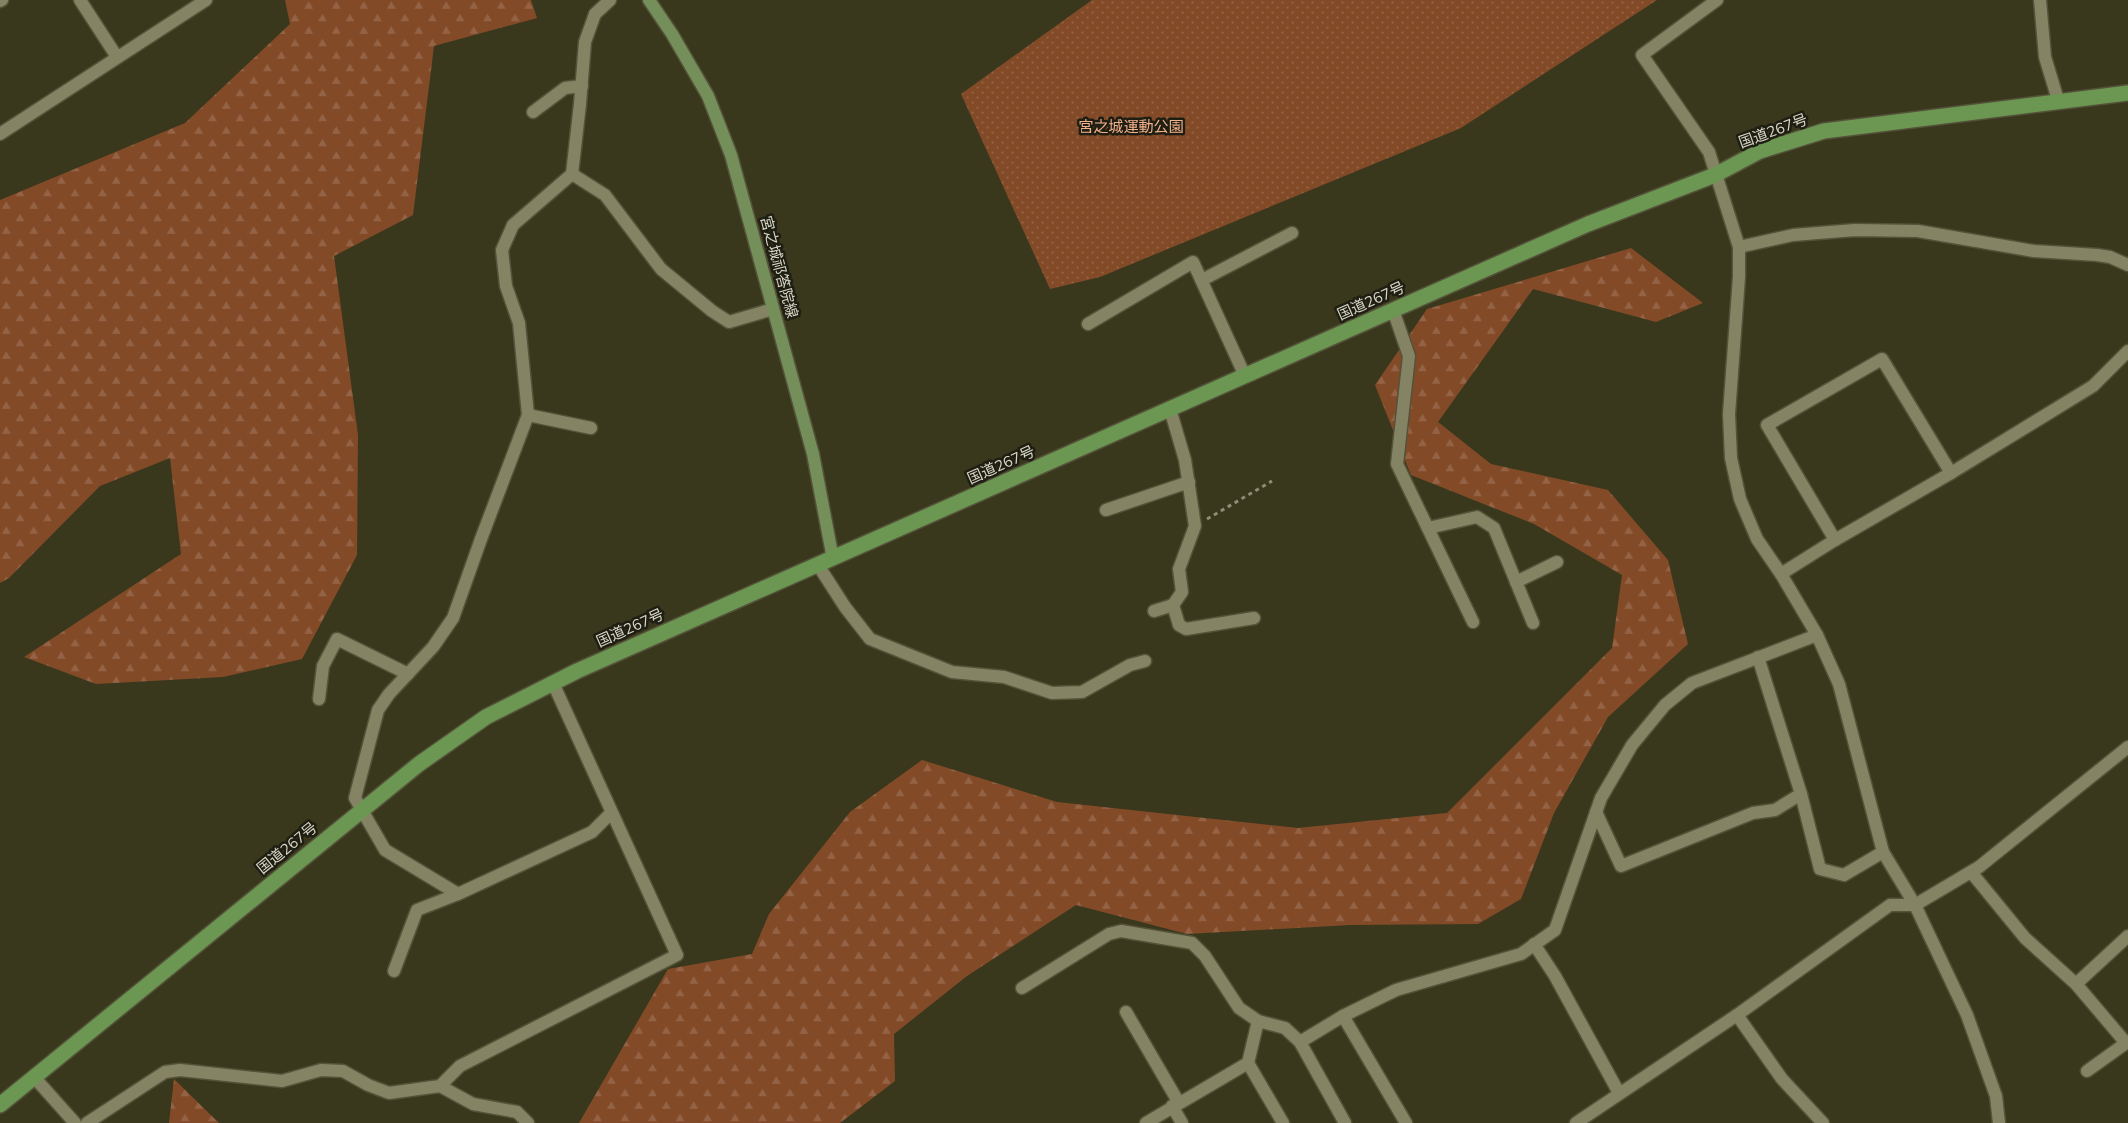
<svg xmlns="http://www.w3.org/2000/svg" width="2128" height="1123" font-family="Mulish,'Noto Sans JP',sans-serif">
<defs>
<pattern id="forest-firs" width="22" height="20" patternUnits="userSpaceOnUse" patternTransform="scale(1.25)"><rect width="22" height="20" fill="#834a28"/><path d="M5 1l3.5 6h-7zM16 11l3.5 6h-7z" fill="#946346"/></pattern>
<pattern id="park-dots" width="8" height="8" patternUnits="userSpaceOnUse" patternTransform="scale(1.25)"><rect width="8" height="8" fill="#834a28"/><path d="M2 2h.1M6 6h.1" fill="none" stroke="#946346" stroke-width="1.8" stroke-linecap="round"/></pattern>
</defs>
<rect width="100%" height="100%" fill="#39381c"/>
<!-- forest -->
<g fill="url(#forest-firs)">
<path d="M285,0H531L537,18L434,46L413,215L334,256L358,435L357,555L302,659L223,677L96,684L24,657L181,554L170,458L100,486L9,578L0,583V200L185,123L290,24Z"/>
<path d="M1631,248L1703,303L1656,322L1533,289L1438,422L1491,464L1608,490L1668,560L1688,644L1608,717L1554,813L1521,899L1478,924L1350,925L1187,934L1076,905L967,976L894,1034L895,1081L840,1123H579L668,969L752,954L769,914L850,812L922,760L1057,802L1298,828L1447,813L1612,648L1622,575L1534,524L1411,475L1375,385L1427,309Z"/>
<path d="M174,1079L219,1123H169Z"/>
</g>
<!-- park -->
<path fill="url(#park-dots)" d="M1092,0H1657L1461,128L1100,277L1050,289L961,94Z"/>
<g fill="none" stroke-linecap="round" stroke-linejoin="round">
<!-- minor casing -->
<g stroke="#54533a" stroke-width="15">
<g id="minor">
<path d="M80,0L117,57"/>
<path d="M610,0L595,14L585,42L580,104L572,174L513,225L502,250L506,286L519,323L528,415L481,539L453,618L433,647L389,694L378,710L355,798L385,850L458,894L592,832L611,813"/>
<path d="M1717,0L1642,55L1709,152L1739,247V277L1729,414L1731,458L1740,499L1757,539L1781,574L1817,635L1839,684L1883,852L1915,905L1967,1015L1996,1096L1999,1123"/>
<path d="M2040,0L2045,57L2058,100"/>
<path d="M0,1L2,0"/>
<path d="M533,112L565,88L582,86"/>
<path d="M0,134L206,0"/>
<path d="M572,174L605,195L661,269L712,311L729,322L773,309"/>
<path d="M1739,247L1793,235L1855,230L1918,231L2034,251L2097,255L2110,257L2128,265"/>
<path d="M1202,280L1292,233"/>
<path d="M1393,310L1409,356L1397,464L1473,622"/>
<path d="M1088,324L1193,262L1245,376"/>
<path d="M1170,409L1185,460L1195,526L1179,569L1182,592L1173,605L1179,625L1186,629L1254,618"/>
<path d="M528,415L591,428"/>
<path d="M1106,510L1189,482"/>
<path d="M1428,528L1477,517L1494,528L1533,623"/>
<path d="M1835,540L1767,425L1882,359L1951,473"/>
<path d="M818,565L845,607L870,639L952,672L1004,677L1052,693L1082,692L1130,665L1145,661"/>
<path d="M1781,574L1835,540L1951,473L2093,386L2128,351"/>
<path d="M1516,582L1557,562"/>
<path d="M1154,611L1173,605"/>
<path d="M1758,657L1801,794L1820,869L1844,875L1883,852"/>
<path d="M319,699L323,666L337,639L408,674"/>
<path d="M1596,812L1621,866L1753,813L1775,810L1801,794"/>
<path d="M1971,872L2025,938L2076,984L2126,1043L2087,1071"/>
<path d="M1534,944L1555,976L1619,1093"/>
<path d="M394,971L417,910L458,894"/>
<path d="M2076,984L2128,936"/>
<path d="M1022,988L1109,934L1121,931L1192,943L1205,956L1239,1008L1258,1021"/>
<path d="M1126,1012L1179,1103"/>
<path d="M1737,1015L1782,1079L1823,1123"/>
<path d="M1343,1016L1406,1123"/>
<path d="M1300,1042L1343,1016L1396,990L1521,954L1555,930L1601,798L1632,745L1665,705L1692,683L1817,635"/>
<path d="M1248,1063L1283,1123"/>
<path d="M34,1077L75,1123"/>
<path d="M440,1086L473,1104L517,1112L528,1123"/>
<path d="M1172,1106L1182,1123"/>
<path d="M87,1123L165,1072L180,1070L282,1081L321,1070L343,1071L368,1085L389,1093L440,1086L460,1066L677,955L553,683"/>
<path d="M1146,1123L1248,1063L1258,1021L1285,1028L1300,1042L1345,1123"/>
<path d="M1576,1123L1737,1015L1890,905H1915L1979,867L2128,747"/>
</g>
</g>
<!-- major casing -->
<g stroke="#54533a" stroke-width="15">
<path id="major" d="M649,0L672,34L708,96L731,155L813,454L833,559"/>
</g>
<!-- highway casing -->
<g stroke="#54533a" stroke-width="18">
<path id="highway" d="M0,1105L419,764L486,717L577,671L1588,224L1715,175L1760,151L1824,131L2128,93"/>
</g>
<!-- path -->
<path stroke="#8d8c76" stroke-width="3" stroke-dasharray="4 4" stroke-linecap="butt" d="M1207,519L1272,481"/>
<!-- minor -->
<use href="#minor" stroke="#848465" stroke-width="12"/>
<!-- major -->
<use href="#major" stroke="#758f5a" stroke-width="12"/>
<!-- highway -->
<use href="#highway" stroke="#6b9752" stroke-width="15"/>
</g>
<g text-anchor="middle" stroke-width="5" stroke-linejoin="round" paint-order="stroke">
<!-- park labels -->
<g font-size="15" fill="#f3b18c" stroke="#1f1e12">
<text x="1131" y="132">宮之城運動公園</text>
</g>
<!-- street labels -->
<g font-size="15" fill="#d8d7c7" stroke="#1f1e12">
<text transform="translate(1773 131) rotate(-20)" y="5">国道267号</text>
<text transform="translate(779 267) rotate(75)" y="5">宮之城祁答院線</text>
<text transform="translate(1371 301) rotate(-24)" y="5">国道267号</text>
<text transform="translate(1001 465) rotate(-24)" y="5">国道267号</text>
<text transform="translate(630 628) rotate(-24)" y="5">国道267号</text>
<text transform="translate(287 848) rotate(-39)" y="5">国道267号</text>
</g>
</g>
</svg>
